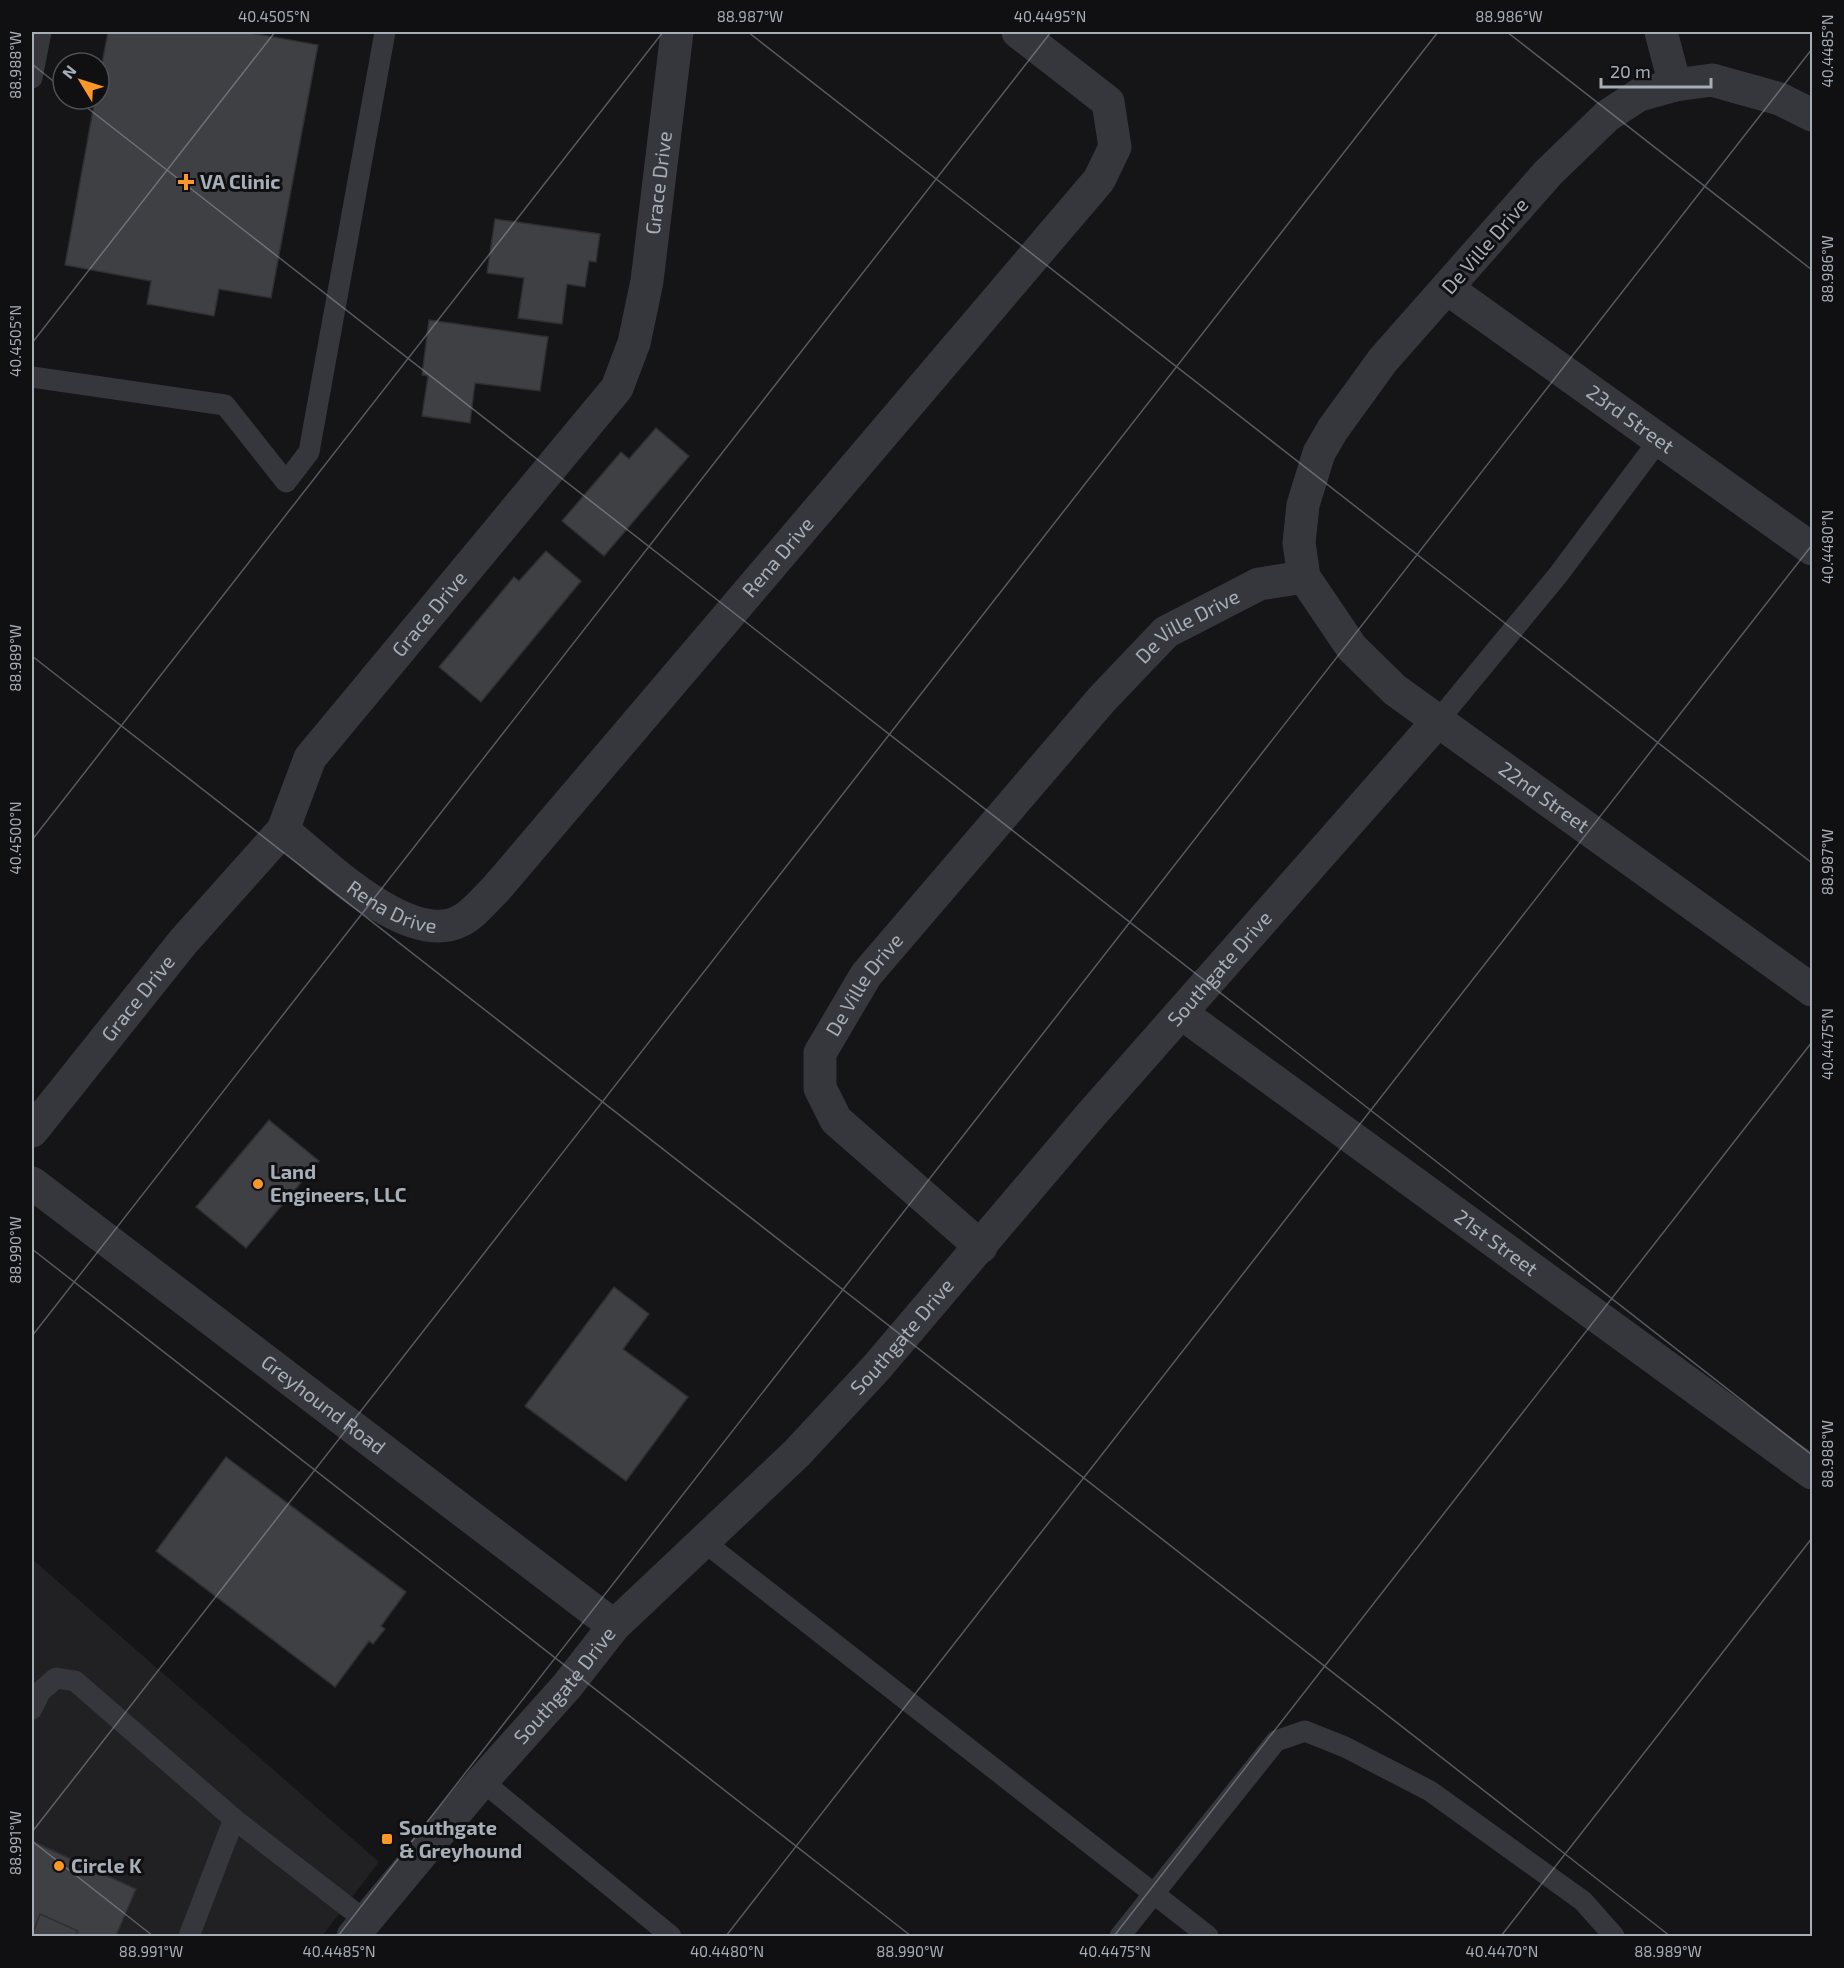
<svg xmlns="http://www.w3.org/2000/svg" width="1844" height="1968" font-family="'Exo 2',sans-serif">
<rect width="100%" height="100%" fill="#151517"/>
<!-- built -->
<path fill="#212124" d="M32,1559L379,1862L322,1936H32Z"/>
<!-- building -->
<g fill="#3f4044" stroke="#2f2f33" stroke-width="1.5">
<path d="M108,32H245L318,45L271,298L219,289L214,316L147,304L151,281L65,265L95,99H99V79Z"/>
<path d="M495,219L600,234L596,262L589,261L585,287L567,284L562,324L518,318L524,278L487,273Z"/>
<path d="M429,320L548,337L540,391L475,383L470,423L422,416L428,376L422,375Z"/>
<path d="M656,428L689,456L604,556L562,521L621,452L629,459Z"/>
<path d="M546,551L581,581L481,702L439,667L514,577L519,581Z"/>
<path d="M269,1120L319,1161L246,1248L196,1207Z"/>
<path d="M614,1287L649,1314L623,1349L688,1397L626,1481L525,1406Z"/>
<path d="M226,1457L406,1592L381,1626L385,1629L373,1644L369,1641L335,1687L156,1551Z"/>
<path d="M32,1841L136,1889L116,1936H46L32,1930Z"/>
<path d="M40,1914L78,1931L75,1936H32Z"/>
</g>
<g fill="none" stroke-linecap="round" stroke-linejoin="round">
<!-- lane -->
<g stroke="#35373c" stroke-width="21">
<path d="M32,78L41,32"/>
<path d="M32,377L225,405L286,482L309,452L385,32"/>
<path d="M1437,722L1558,575L1659,440"/>
<path d="M703,1541L1208,1936"/>
<path d="M32,1709L40,1692L56,1678L75,1681L234,1819L366,1921"/>
<path d="M482,1781L671,1936"/>
<path d="M189,1936L234,1819"/>
<path d="M1120,1936L1276,1741L1305,1731L1345,1747L1430,1791L1583,1901L1614,1936"/>
</g>
<!-- street -->
<g stroke="#35373c" stroke-width="33">
<path d="M1661,32L1675,85"/>
<path id="s1" d="M1812,115L1780,99L1712,80L1675,85L1639,95L1607,116L1548,173L1383,360L1333,429L1319,453L1303,505L1299,543L1304,577L1352,648L1395,690L1812,990"/>
<path id="s2" d="M1448,289L1812,549"/>
<path id="s3" d="M283,830C321,861 409,948 460,921C473,915 485,899 495,890L1099,180L1115,147L1108,102L1018,32"/>
<path id="s4" d="M1181,1013L1812,1473"/>
<path id="s5" d="M32,1131L183,942L283,830L310,758L617,388L634,343L647,281L677,32"/>
<path id="s6" d="M32,1183L614,1626"/>
<path id="s7" d="M981,1247L836,1120L820,1088V1053L866,975L1103,698L1166,632L1259,584L1304,577"/>
<path id="s8" d="M353,1936L482,1781L567,1686L614,1626L797,1453L877,1367L1090,1116L1437,722"/>
</g>
</g>
<!-- ticks -->
<path fill="none" stroke="#a6aeb8" stroke-width="1.5" stroke-opacity="0.45" d="M748,32L1812,863M1507,32L1812,270M32,64L63,89M76,99L1812,1455M32,343L275,32M32,656L1670,1936M32,840L663,32M32,1249L911,1936M32,1336L1051,32M32,1832L1438,32M32,1841L153,1936M338,1936L1812,49M726,1936L1812,545M1114,1936L1812,1042M1501,1936L1812,1538"/>
<!-- markers -->
<g fill="#fb9629" stroke="#101012" stroke-width="2">
<path d="M183 173h6v6h6v6h-6v6h-6v-6h-6v-6h6z"/>
<circle cx="258" cy="1184" r="6"/>
<rect x="381" y="1833" width="12" height="12" rx="3"/>
<circle cx="59" cy="1866" r="6"/>
</g>
<g text-anchor="middle" stroke-width="6" stroke-linejoin="round" paint-order="stroke">
<!-- poi labels -->
<g font-size="20" font-weight="bold" fill="#a6aeb8" stroke="#101012" text-anchor="start">
<text x="200" y="189">VA Clinic</text>
<text x="270" y="1179">Land<tspan x="270" dy="23">Engineers, LLC</tspan></text>
<text x="399" y="1835">Southgate<tspan x="399" dy="23">&amp; Greyhound</tspan></text>
<text x="71" y="1873">Circle K</text>
</g>
<!-- street labels -->
<g font-size="20" fill="#a6aeb8" stroke="#101012">
<text dy="7" stroke="none"><textPath href="#s5" startOffset="1160">Grace Drive</textPath></text>
<text transform="translate(1485 246) rotate(-49)" y="7">De Ville Drive</text>
<text dy="7" stroke="none"><textPath href="#s2" startOffset="224">23rd Street</textPath></text>
<text dy="7" stroke="none"><textPath href="#s3" startOffset="692">Rena Drive</textPath></text>
<text dy="7" stroke="none"><textPath href="#s5" startOffset="656">Grace Drive</textPath></text>
<text dy="7" stroke="none"><textPath href="#s7" startOffset="831">De Ville Drive</textPath></text>
<text dy="7" stroke="none"><textPath href="#s1" startOffset="1120">22nd Street</textPath></text>
<text dy="7" stroke="none"><textPath href="#s3" startOffset="135">Rena Drive</textPath></text>
<text dy="7" stroke="none"><textPath href="#s8" startOffset="1300">Southgate Drive</textPath></text>
<text dy="7" stroke="none"><textPath href="#s7" startOffset="345">De Ville Drive</textPath></text>
<text dy="7" stroke="none"><textPath href="#s5" startOffset="170">Grace Drive</textPath></text>
<text dy="7" stroke="none"><textPath href="#s4" startOffset="390">21st Street</textPath></text>
<text dy="7" stroke="none"><textPath href="#s8" startOffset="814">Southgate Drive</textPath></text>
<text dy="7" stroke="none"><textPath href="#s6" startOffset="366">Greyhound Road</textPath></text>
<text dy="7" stroke="none"><textPath href="#s8" startOffset="328">Southgate Drive</textPath></text>
</g>
</g>
<!-- border -->
<rect width="1844" height="1968" fill="none" stroke="#101012" stroke-width="66"/>
<!-- north arrow -->
<g transform="translate(81 81) rotate(308)"><circle r="28" fill="#101012" stroke="#4c4f54" stroke-width="1.5"/>
<path d="M0-4.5L10 22L0 15L-10 22Z" fill="#fb9629"/>
<text y="-9" font-size="16" font-weight="bold" text-anchor="middle" fill="#a6aeb8">N</text>
</g>
<!-- scale -->
<path d="M1601 78v9h110v-9" fill="none" stroke="#a6aeb8" stroke-width="3"/>
<text x="1610" y="78" font-size="18" fill="#a6aeb8" stroke="#101012" stroke-width="4.5" paint-order="stroke">20 m</text>
<rect x="33" y="33" width="1778" height="1902" fill="none" stroke="#a6aeb8" stroke-width="2"/>
<g font-size="15" text-anchor="middle" fill="#a6aeb8">
<text x="274" y="22">40.4505°N</text>
<text x="750" y="22">88.987°W</text>
<text x="1050" y="22">40.4495°N</text>
<text x="1509" y="22">88.986°W</text>
<text transform="translate(1828 51) rotate(-90)" y="5">40.4485°N</text>
<text transform="translate(16 65) rotate(-90)" y="5">88.988°W</text>
<text transform="translate(1828 269) rotate(-90)" y="5">88.986°W</text>
<text transform="translate(16 341) rotate(-90)" y="5">40.4505°N</text>
<text transform="translate(1828 547) rotate(-90)" y="5">40.4480°N</text>
<text transform="translate(16 658) rotate(-90)" y="5">88.989°W</text>
<text transform="translate(16 838) rotate(-90)" y="5">40.4500°N</text>
<text transform="translate(1828 862) rotate(-90)" y="5">88.987°W</text>
<text transform="translate(1828 1044) rotate(-90)" y="5">40.4475°N</text>
<text transform="translate(16 1250) rotate(-90)" y="5">88.990°W</text>
<text transform="translate(1828 1454) rotate(-90)" y="5">88.988°W</text>
<text transform="translate(16 1843) rotate(-90)" y="5">88.991°W</text>
<text x="151" y="1957">88.991°W</text>
<text x="339" y="1957">40.4485°N</text>
<text x="727" y="1957">40.4480°N</text>
<text x="910" y="1957">88.990°W</text>
<text x="1115" y="1957">40.4475°N</text>
<text x="1502" y="1957">40.4470°N</text>
<text x="1668" y="1957">88.989°W</text>
</g>
</svg>
